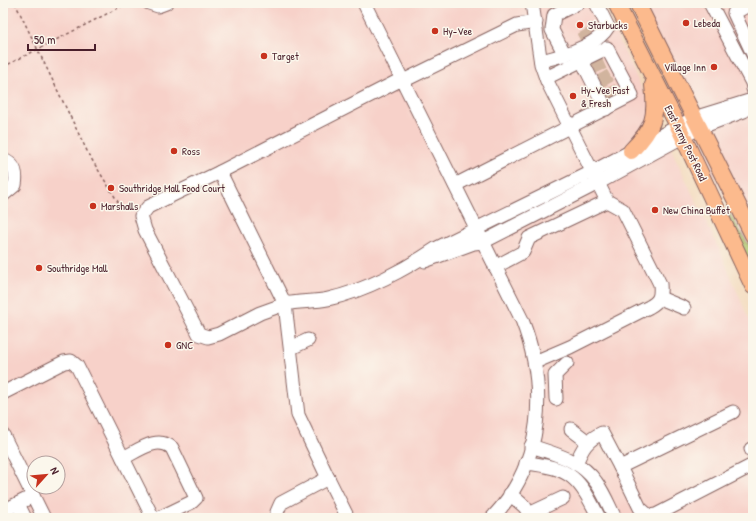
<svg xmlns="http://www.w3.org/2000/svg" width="756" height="521" font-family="'Patrick Hand',sans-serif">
<rect width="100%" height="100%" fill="#fbf7ec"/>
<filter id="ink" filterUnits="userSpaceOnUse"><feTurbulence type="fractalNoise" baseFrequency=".025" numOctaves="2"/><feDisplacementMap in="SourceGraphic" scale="8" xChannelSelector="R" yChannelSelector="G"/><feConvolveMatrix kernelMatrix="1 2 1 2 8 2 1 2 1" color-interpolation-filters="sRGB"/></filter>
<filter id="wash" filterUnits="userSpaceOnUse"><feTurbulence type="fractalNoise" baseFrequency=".012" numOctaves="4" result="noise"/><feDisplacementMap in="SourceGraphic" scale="16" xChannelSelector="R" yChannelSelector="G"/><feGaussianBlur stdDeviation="0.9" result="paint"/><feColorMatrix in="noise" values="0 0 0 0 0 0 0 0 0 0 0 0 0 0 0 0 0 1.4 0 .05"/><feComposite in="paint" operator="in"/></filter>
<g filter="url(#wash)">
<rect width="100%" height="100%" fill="#f3d9bb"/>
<!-- built -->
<g fill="#f7d1c9" fill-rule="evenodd">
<path d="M3,3H601L721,253L753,330V518H3ZM34,463H58V487H34Z"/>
<path d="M645,3H753V255L631,10Z"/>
</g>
<!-- green -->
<path fill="#abc368" stroke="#7a714a" d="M730,214L753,252V272L728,216Z"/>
</g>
<g filter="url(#ink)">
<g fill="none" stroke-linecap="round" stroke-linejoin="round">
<!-- minor-tunnel -->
<g stroke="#d1b49e" stroke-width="13" stroke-dasharray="13 6" stroke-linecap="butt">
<path d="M580,40L593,33"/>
<path d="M592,68L610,60"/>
<path d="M599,82L616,72"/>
<path d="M606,96L624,87"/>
</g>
<!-- minor casing -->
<g stroke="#85605d" stroke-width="15">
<g id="minor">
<path d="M149,3L158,6L166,3"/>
<path d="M364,3L522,320C548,387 544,463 492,518"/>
<path d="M532,3L541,64L547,81L607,201L623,210L660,284C661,296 660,301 649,307L570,347L535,362"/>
<path d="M710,3L752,83L753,89"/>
<path d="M752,3L734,13L753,54"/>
<path d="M565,55L552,30L554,15L578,3"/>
<path d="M541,61C562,56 597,46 608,27L596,3"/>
<path d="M582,61L606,109"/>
<path d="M403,81L517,25L536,22"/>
<path d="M3,160C15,164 17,174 15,185L3,195"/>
<path d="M220,172L285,304L260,313L219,334L208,337L199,334L195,326L145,230L141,216L148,207Z"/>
<path d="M220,172L402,79"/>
<path d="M455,185L632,95L607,48L546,78"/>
<path d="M425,261L474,243L483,242L598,183L699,128L744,111"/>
<path d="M495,267L523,252L529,238L607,201"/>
<path d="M660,298L684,308"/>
<path d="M291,348L308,340"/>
<path d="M3,393L64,362L71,361L77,366L153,518"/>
<path d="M556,399L555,375L567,363"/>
<path d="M571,429L588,442"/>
<path d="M3,435L44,518"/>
<path d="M531,446C555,454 581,460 596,482C604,493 609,506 615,518"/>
<path d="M751,449L753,453"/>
<path d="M123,458C138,451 157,435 172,448L196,498L192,502L159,518"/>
<path d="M526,463C572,468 579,478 599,518"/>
<path d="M576,464C582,448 587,440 602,433L620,467L733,412"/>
<path d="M620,467L640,508L649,516L656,515L753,465"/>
<path d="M328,478L348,518"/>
<path d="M510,494L525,507L531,518"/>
<path d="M18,504L25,518"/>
<path d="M3,511L33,496"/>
<path d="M529,514L563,498"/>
<path d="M277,518V512L281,503L328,478L298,415L285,304C299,301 314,302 328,299C365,291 406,269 437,248L592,172L694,118L749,101L753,102"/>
</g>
</g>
<!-- major casing -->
<g stroke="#85605d" stroke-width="18">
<g id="major">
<path d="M616,3L678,126L753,286"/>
<path d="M637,3L753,235"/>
<path d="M631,151C654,128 657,117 653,85"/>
</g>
</g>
<!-- path -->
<g stroke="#85605d" stroke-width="1.5" stroke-dasharray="3 3" stroke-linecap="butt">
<path d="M15,3L89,155L123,210"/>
<path d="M3,67L128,3"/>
</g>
<!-- minor -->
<use href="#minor" stroke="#fff" stroke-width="13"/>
<!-- major -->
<use href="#major" stroke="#fcba8d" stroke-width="16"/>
</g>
</g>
<!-- markers -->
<g fill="#c8321e" stroke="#fbf7ec" stroke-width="1.5">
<circle cx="686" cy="23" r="4"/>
<circle cx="580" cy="25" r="4"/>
<circle cx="435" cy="31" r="4"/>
<circle cx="264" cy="56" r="4"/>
<circle cx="714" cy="67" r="4"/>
<circle cx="573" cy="96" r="4"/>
<circle cx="174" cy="151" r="4"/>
<circle cx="111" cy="188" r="4"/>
<circle cx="93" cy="206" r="4"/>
<circle cx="655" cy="210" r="4"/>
<circle cx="39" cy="268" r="4"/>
<circle cx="168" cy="345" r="4"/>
</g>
<g text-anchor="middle" stroke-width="3" stroke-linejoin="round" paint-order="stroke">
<!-- poi labels -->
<g font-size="11" fill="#4a1f2b" stroke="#fbf7ec" text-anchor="start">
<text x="694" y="27">Lebeda</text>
<text x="588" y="29">Starbucks</text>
<text x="443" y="35">Hy-Vee</text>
<text x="272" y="60">Target</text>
<text x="706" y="71" text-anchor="end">Village Inn</text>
<text x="581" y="94">Hy-Vee Fast<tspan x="581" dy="13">&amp; Fresh</tspan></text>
<text x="182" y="155">Ross</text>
<text x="119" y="192">Southridge Mall Food Court</text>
<text x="101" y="210">Marshalls</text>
<text x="663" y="214">New China Buffet</text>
<text x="47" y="272">Southridge Mall</text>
<text x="176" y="349">GNC</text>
</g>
<!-- street labels -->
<g font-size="11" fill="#4a1f2b" stroke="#fbf7ec">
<text transform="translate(686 143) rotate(64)" y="4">East Army Post Road</text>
</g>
</g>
<!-- margin -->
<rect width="756" height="521" fill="none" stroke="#fbf7ec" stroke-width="16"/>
<!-- north arrow -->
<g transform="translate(46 475) rotate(63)"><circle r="19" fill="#fbf7ec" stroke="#b4a19f"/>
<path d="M0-3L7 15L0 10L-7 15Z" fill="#c8321e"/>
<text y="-6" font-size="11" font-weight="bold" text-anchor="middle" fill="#4a1f2b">N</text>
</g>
<!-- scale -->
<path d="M28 44v6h67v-6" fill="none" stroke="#4a1f2b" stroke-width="2"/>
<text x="34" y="44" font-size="12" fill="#4a1f2b" stroke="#fbf7ec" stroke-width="3" paint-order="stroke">50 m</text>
</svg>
